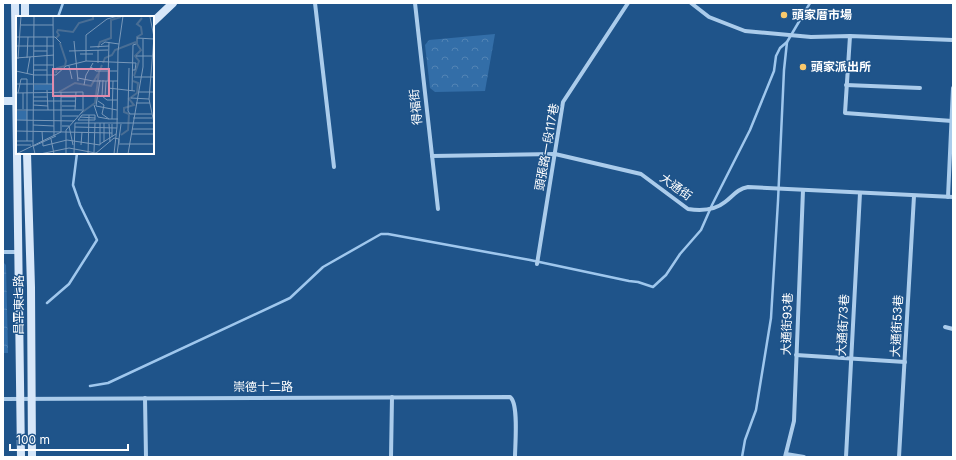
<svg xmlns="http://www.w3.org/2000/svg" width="956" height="460" font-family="Inter,'Noto Sans TC',sans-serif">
<defs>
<pattern id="forest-crowns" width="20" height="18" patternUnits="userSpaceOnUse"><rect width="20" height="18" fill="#336ea8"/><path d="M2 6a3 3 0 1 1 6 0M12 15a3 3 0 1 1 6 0" fill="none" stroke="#5284b5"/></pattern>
</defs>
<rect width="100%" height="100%" fill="#1f548a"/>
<!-- forest -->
<g fill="url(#forest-crowns)">
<path d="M495,34L485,91L435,92L430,88L425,45L429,40Z"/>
<path d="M3,262L6,265L8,353H3Z"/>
</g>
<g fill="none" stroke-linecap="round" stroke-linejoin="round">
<!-- stream -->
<g stroke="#9fc7ed" stroke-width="2.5">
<path d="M58,17L63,3"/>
<path d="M47,303L69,284L97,240L80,205L73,185L77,153"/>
<path d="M90,386L108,383L290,298L323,267L381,234H388L530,260L629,281L638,282L653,287L666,275L680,254L701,230L712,205L750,130L774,71L776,56L780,48L787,42"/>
<path d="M742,457L745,440L756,410L771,318L778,201L784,70L787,42L810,3"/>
</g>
<!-- street -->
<g stroke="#abcceb" stroke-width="4">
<path d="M315,3L334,167"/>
<path d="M415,3L438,209"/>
<path d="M691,3L709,17L745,31L811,37L850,36L953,40"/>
<path d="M850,36L845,113L952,121"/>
<path d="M846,85L920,88"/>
<path d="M432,156L555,154L641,174L688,209C701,211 714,211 725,202C733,196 737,189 748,187L953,197"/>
<path d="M948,197L953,88"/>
<path d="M3,252H18"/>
<path d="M537,264L563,102L628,3"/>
<path d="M945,327L953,329"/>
<path d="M796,355L905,362"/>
<path d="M145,398L146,457"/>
<path d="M3,399L510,397C519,403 515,445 515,457"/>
<path d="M786,454L804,457"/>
<path d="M391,457L392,397"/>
<path d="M785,457L794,421L803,190"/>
<path d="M846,457L860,193"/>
<path d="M899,457L914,196"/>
</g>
<!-- secondary -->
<g stroke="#d7e7f9" stroke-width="8">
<path d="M15,3L21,457"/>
<path d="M25,3V17"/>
<path d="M153,22L173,3"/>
<path d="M3,101H17"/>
<path d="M27,153L31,287L32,457"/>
</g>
</g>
<!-- markers -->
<g fill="#f9c96c" stroke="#1f548a" stroke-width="1.5">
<circle cx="784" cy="15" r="4"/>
<circle cx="803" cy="67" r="4"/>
</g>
<g text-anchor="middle" stroke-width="3" stroke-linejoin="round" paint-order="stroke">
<!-- poi labels -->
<g font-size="12" font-weight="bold" fill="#fff" stroke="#1f548a" text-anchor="start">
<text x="792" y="19">頭家厝市場</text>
<text x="811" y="71">頭家派出所</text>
</g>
<!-- street labels -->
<g font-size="12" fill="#fff" stroke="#1f548a">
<text transform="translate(416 107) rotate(-96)" y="4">得福街</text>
<text transform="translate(547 147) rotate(-80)" y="4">頭張路一段117巷</text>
<text transform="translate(676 187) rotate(36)" y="4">大通街</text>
<text transform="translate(19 305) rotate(-90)" y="4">昌平東七路</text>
<text transform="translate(787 324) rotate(-88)" y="4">大通街93巷</text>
<text transform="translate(843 325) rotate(-87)" y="4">大通街73巷</text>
<text transform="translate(897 326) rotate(-87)" y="4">大通街53巷</text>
<text x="263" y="391">崇德十二路</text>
</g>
</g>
<!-- overview -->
<g transform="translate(16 16)">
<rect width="138" height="138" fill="#1f548a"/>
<path d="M37,68V74H18V69ZM0,95H11V104H0Z" fill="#336ea8"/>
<path fill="none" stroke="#496e95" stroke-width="2" d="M40,22L43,19L41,16L42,14L57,16L63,7L77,3V0M82,32L84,26L95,22V4L105,1M87,47L89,42L96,39L99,34L120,26M40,57L41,52L49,50L50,45L44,27M118,60L123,45L119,40L125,34L121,28V21L126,18L125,11L121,8L126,2M43,76L59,67L75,70L82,58M65,97L79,87L83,56L86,49M105,119L112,114L113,98L108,96V92L118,89L113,83L121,77L122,67L117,65"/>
<path fill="none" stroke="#7998b9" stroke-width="1" d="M18,0L17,129L19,138M37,0L38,120M134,1L138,21L133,83L138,107M5,9H37M0,21H39L45,27M31,21V68M121,22L138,23M58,25L62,65M85,29L89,26L103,28M0,30H38M74,31L93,30M18,35H31M53,35L92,34M64,38H77M120,40H138M0,42L38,39M11,42L12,21M2,43L5,0M70,45V19L91,3L102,0M82,47V34M18,49H38M53,50L56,63M75,51L80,55H101M113,52L112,95L114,98H136M18,54H31M0,55L18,59H40L50,50L70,45L120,47L119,54H116M11,58L14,41M118,61H138M62,62L77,65H102M84,64L80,90L101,94M92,65L93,26M0,68H38M68,69L70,59L77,47M92,72L119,75M31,74L32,94M116,75L117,29L120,28M122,76H138M0,77L67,76V95L50,114V138M2,77L5,63H11V125M86,80L91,84H101M86,80L87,64M17,81H31M45,81H60M89,81L90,65M115,82L133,83M17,85H60M82,85L88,89L86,98L93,103H102M120,87H134M17,89L32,90M78,89L82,101L93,103M46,90H60M7,93V77M0,94H66M59,94L60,76M66,99H79V104H62ZM46,100H62M64,101L79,102M117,102H136M96,103L97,65M0,104L58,105M93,108L94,126M17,109L38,110M46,110H53L57,129M59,111L101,112M116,113H138M0,115L96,117M26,115L27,130L51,124L84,129M115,118H138M96,121V108M35,123L38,138M1,125H17M88,126V107M84,128L100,118M103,128H138M0,129H15M65,129L66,116M84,129V107M18,130L40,120M78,136L79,107M0,138L45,116V76M24,138L53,132L85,138M58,138L59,107H138M72,138L73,99M79,138L98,122L103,123V127M98,138L101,111L102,35L107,0M101,138L105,108M112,138L127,51V23"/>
<path fill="#e08cad" fill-opacity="0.15" stroke="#e08cad" stroke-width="2" d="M37,53H93V80H37Z"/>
<rect width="138" height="138" fill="none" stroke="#fff" stroke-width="2"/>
</g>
<!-- border -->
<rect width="956" height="460" fill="none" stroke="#ffffff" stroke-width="8"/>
<!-- scale -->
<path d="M10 444v6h118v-6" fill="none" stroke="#ffffff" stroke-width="2"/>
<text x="16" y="444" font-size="12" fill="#ffffff" stroke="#1f548a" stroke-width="3" paint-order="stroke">100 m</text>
</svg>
